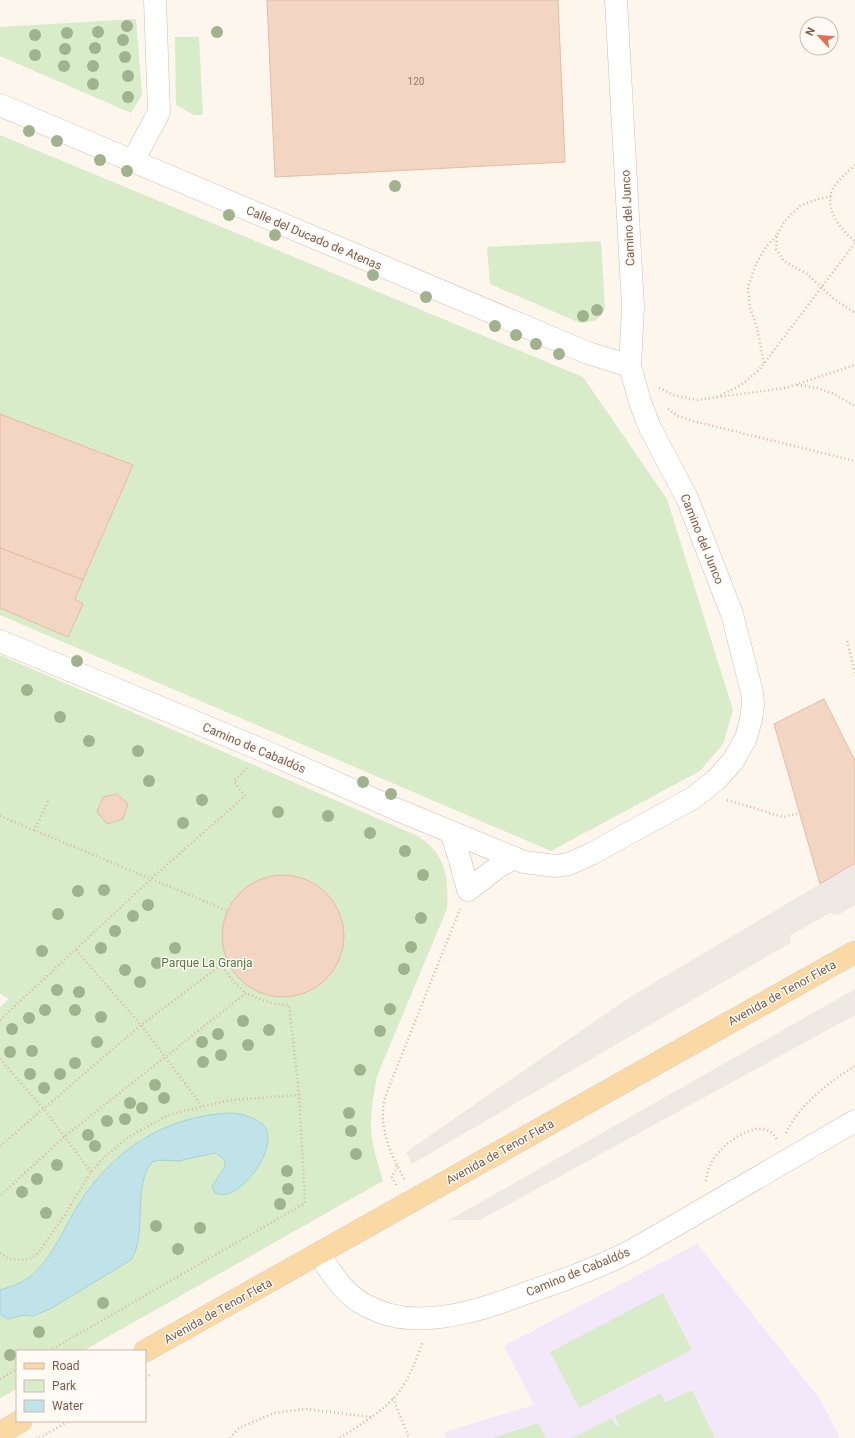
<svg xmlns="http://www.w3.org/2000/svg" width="855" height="1438" font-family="Roboto,sans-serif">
<rect width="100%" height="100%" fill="#fdf6ec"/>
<!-- industrial -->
<g fill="#efe9e4">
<path d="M855,863V905L838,915L830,913L791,935L790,943L412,1164L406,1152L630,997Z"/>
<path d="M855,989V1015L480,1220H452L444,1223Z"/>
</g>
<!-- education -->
<path fill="#f3e8fa" d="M697,1244L820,1399L840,1438H447L444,1432L534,1405L504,1346Z"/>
<!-- green -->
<g fill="#d8ecc9">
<path d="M136,19L142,95L131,113L0,56V27Z"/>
<path d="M175,37H199L203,115H194L176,105Z"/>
<path d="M0,135L583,377L667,499L733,710L723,744L700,771L551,851L0,615Z"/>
<path d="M601,241L605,309C598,321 594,322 580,323L490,284L487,247Z"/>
<path d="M0,655L418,836C446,854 449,878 447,909L377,1076C374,1093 371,1109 371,1126C371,1144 378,1163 383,1181L83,1351H17V1389L0,1398V1007L9,999L0,994Z"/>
<path d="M663,1293L692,1350L579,1408L550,1352Z"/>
<path d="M692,1390L715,1438H572L612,1418L616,1426L619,1425L615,1416L661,1393L665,1402Z"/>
<path d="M538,1423L546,1438H492Z"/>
</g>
<!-- water -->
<path fill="#bfe3e8" stroke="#a5d3da" d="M230,1113C241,1113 263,1119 267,1131C275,1153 238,1204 215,1193L212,1186L225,1167C226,1160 222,1156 215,1153L178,1161L159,1160L152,1162C132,1186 148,1234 131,1260L50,1309L33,1316L24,1315L8,1319L0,1314V1290C9,1287 20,1284 28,1278C50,1263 64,1228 78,1205C113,1150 164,1116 230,1113Z"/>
<!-- building -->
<g fill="#f3d5c3" stroke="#e6bba3">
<path d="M267,0H558L565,162L275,177Z"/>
<path d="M0,414L133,465L83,580L0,548Z"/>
<path d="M0,548L83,580L75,599L83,604L68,637L0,608Z"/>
<path d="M824,699L855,761V863L820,884L774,724Z"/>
<path d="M117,794L128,804L123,819L107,824L97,812L103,797Z"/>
<circle cx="283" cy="936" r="61"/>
</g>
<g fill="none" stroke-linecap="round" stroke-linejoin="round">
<!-- minor casing -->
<g stroke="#d1beb0" stroke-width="23">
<g id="minor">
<path d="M0,105L588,353L630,366"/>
<path d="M133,161L159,112L155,0"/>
<path d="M0,641L262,750L398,810L524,862L555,866L569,864L591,854L693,798L716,780L733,761L746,738L751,719L753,705L752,692L732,614L687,498L650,428L640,402L630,366L633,307L616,0"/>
<path d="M451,832L460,860L468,890L498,867L514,858"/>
<path d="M319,1254C332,1274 344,1294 365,1305C385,1316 408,1320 430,1318C464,1316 497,1304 529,1292C565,1280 600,1267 633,1250L855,1121"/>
</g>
</g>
<!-- major casing -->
<g stroke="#dad1cd" stroke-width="23">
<g id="major">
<path d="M145,1351L855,952"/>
<path d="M0,1433L21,1421"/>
</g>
</g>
<!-- path -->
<g stroke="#d9b8a5" stroke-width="2.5" stroke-dasharray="1 3" stroke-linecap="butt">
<path d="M855,165C848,172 834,183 831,193C826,212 842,231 855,241"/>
<path d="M831,196L812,201L800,206L784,222L777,235L776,249L784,261L807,274L834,299L855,313"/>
<path d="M764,363L757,328L750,307L748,287L756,264L766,247L777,235"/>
<path d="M797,385L817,388L832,393L855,406"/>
<path d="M659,388L674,395L696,400L785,388L855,365"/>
<path d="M717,397L741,385L759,370L855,243"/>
<path d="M668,409L678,416L693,421L855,461"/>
<path d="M847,641L855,673"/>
<path d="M727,800L783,817L800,813"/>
<path d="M0,816L228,911"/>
<path d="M34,831L48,801"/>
<path d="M76,950L141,1025L202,1106"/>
<path d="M0,1020L151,879L245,796L234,781L247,768"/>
<path d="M0,1059L43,1108L91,1172"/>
<path d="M786,1133C798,1106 830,1081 855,1066"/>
<path d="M0,1146L141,1025L221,965L233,981L246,993L64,1137L0,1196"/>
<path d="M404,1179C393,1158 381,1134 383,1109C384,1098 389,1087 393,1077L460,909"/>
<path d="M706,1181C707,1171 711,1161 718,1153C726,1143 749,1126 763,1129C770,1130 774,1134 777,1140"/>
<path d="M396,1185L392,1177L397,1166"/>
<path d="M0,1253L9,1259L25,1260L32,1258L39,1252L64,1216L91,1172L102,1159L127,1138L166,1116L180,1112L231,1100L299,1095"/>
<path d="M49,1351L305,1203L299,1095L289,1005C273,1005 261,1000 246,993"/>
<path d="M145,1377L152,1374"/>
<path d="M0,1379L17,1369"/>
<path d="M393,1398L409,1438"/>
<path d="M39,1438L69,1421"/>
<path d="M230,1438L239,1428L274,1413L306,1409L371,1417"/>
<path d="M340,1438C358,1426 377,1415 393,1399C407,1384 416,1361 423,1341"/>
</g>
<!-- minor -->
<use href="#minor" stroke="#fff" stroke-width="22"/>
<!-- major -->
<use href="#major" stroke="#fbd9a5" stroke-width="22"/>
</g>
<!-- trees -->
<g fill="#a0b28e">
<circle cx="127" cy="26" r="6"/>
<circle cx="98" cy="32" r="6"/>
<circle cx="217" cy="32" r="6"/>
<circle cx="67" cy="33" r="6"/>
<circle cx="35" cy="35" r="6"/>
<circle cx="123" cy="40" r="6"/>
<circle cx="95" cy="48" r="6"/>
<circle cx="65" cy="49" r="6"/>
<circle cx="35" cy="55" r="6"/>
<circle cx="125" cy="57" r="6"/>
<circle cx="64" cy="66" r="6"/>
<circle cx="93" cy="66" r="6"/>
<circle cx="128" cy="76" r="6"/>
<circle cx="93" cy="84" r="6"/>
<circle cx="128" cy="97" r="6"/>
<circle cx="29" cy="131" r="6"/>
<circle cx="57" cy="141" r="6"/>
<circle cx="100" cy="160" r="6"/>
<circle cx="127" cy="171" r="6"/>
<circle cx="395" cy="186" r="6"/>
<circle cx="229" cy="215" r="6"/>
<circle cx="275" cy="235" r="6"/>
<circle cx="373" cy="275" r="6"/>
<circle cx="426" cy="297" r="6"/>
<circle cx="597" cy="310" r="6"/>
<circle cx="583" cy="316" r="6"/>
<circle cx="495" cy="326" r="6"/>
<circle cx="516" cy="335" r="6"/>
<circle cx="536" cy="344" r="6"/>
<circle cx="559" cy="354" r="6"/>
<circle cx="77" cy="661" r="6"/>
<circle cx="27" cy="690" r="6"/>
<circle cx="60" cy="717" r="6"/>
<circle cx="89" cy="741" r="6"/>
<circle cx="138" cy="751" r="6"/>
<circle cx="149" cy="781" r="6"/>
<circle cx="363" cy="782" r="6"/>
<circle cx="391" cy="794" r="6"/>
<circle cx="202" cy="800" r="6"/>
<circle cx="278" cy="812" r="6"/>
<circle cx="328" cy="816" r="6"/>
<circle cx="183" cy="823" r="6"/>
<circle cx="370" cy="833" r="6"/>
<circle cx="405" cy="851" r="6"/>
<circle cx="423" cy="875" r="6"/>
<circle cx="104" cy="890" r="6"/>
<circle cx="78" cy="891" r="6"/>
<circle cx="148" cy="905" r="6"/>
<circle cx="58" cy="914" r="6"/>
<circle cx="133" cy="916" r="6"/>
<circle cx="421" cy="918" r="6"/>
<circle cx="115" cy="931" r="6"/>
<circle cx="411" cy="947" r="6"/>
<circle cx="101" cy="948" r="6"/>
<circle cx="175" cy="948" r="6"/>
<circle cx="42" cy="951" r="6"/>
<circle cx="157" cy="963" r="6"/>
<circle cx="404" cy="969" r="6"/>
<circle cx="125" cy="970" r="6"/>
<circle cx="140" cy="982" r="6"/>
<circle cx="57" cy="990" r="6"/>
<circle cx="79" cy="992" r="6"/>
<circle cx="390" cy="1009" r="6"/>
<circle cx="45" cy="1010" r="6"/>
<circle cx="75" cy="1010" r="6"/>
<circle cx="101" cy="1017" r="6"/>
<circle cx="29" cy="1018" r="6"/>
<circle cx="243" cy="1021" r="6"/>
<circle cx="12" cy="1029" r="6"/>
<circle cx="269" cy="1030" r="6"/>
<circle cx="380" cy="1031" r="6"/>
<circle cx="218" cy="1034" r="6"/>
<circle cx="97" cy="1042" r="6"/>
<circle cx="202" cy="1042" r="6"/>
<circle cx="248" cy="1045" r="6"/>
<circle cx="32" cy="1051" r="6"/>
<circle cx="10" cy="1052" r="6"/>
<circle cx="221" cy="1055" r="6"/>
<circle cx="203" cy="1062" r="6"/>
<circle cx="75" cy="1063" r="6"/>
<circle cx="360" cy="1070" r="6"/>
<circle cx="30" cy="1074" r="6"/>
<circle cx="60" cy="1074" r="6"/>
<circle cx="155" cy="1085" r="6"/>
<circle cx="44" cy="1088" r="6"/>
<circle cx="164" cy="1098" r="6"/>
<circle cx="130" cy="1103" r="6"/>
<circle cx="142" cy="1108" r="6"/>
<circle cx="349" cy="1113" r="6"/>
<circle cx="125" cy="1119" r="6"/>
<circle cx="107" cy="1121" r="6"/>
<circle cx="351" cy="1131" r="6"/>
<circle cx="88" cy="1135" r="6"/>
<circle cx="95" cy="1146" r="6"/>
<circle cx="356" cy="1154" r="6"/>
<circle cx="57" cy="1165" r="6"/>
<circle cx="287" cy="1171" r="6"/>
<circle cx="37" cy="1179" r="6"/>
<circle cx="288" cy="1189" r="6"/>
<circle cx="22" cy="1192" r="6"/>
<circle cx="280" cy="1204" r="6"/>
<circle cx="46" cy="1213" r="6"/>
<circle cx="156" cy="1226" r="6"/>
<circle cx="200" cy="1228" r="6"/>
<circle cx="178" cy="1249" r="6"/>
<circle cx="103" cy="1303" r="6"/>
<circle cx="39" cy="1332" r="6"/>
<circle cx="10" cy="1355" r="6"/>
</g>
<g text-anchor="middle" stroke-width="3" stroke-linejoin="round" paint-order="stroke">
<!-- number labels -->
<g font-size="10" fill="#987a6a">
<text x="416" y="85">120</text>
</g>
<!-- street labels -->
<g font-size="12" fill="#7a5c4d" stroke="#fffaf3">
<text transform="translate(628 218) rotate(-93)" y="4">Camino del Junco</text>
<text transform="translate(314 238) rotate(23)" y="4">Calle del Ducado de Atenas</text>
<text transform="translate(702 539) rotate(68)" y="4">Camino del Junco</text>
<text transform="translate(254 748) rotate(23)" y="4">Camino de Cabaldós</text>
<text transform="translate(782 993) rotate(-29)" y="4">Avenida de Tenor Fleta</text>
<text transform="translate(500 1152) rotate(-29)" y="4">Avenida de Tenor Fleta</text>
<text transform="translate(578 1272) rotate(-22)" y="4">Camino de Cabaldós</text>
<text transform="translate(218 1311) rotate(-29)" y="4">Avenida de Tenor Fleta</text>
</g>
<!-- park labels -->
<g font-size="12" fill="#537a41" stroke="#fffaf3">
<text x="207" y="967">Parque La Granja</text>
</g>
</g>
<!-- legend -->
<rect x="16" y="1350" width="130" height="72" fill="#fffaf3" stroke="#cabbb1"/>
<rect x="24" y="1363" width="20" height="6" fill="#fbd9a5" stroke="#cabbb1"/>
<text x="52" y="1370" font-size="12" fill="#7a5c4d">Road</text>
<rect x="24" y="1380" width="20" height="12" fill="#d8ecc9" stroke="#cabbb1"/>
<text x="52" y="1390" font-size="12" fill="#7a5c4d">Park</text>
<rect x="24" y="1400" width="20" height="12" fill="#bfe3e8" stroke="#cabbb1"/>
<text x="52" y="1410" font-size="12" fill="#7a5c4d">Water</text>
<!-- north arrow -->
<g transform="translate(819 36) rotate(296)"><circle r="19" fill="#fffaf3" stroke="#cabbb1"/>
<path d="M0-3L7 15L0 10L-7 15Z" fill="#e76f51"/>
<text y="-6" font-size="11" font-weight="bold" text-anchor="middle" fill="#7a5c4d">N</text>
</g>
</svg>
